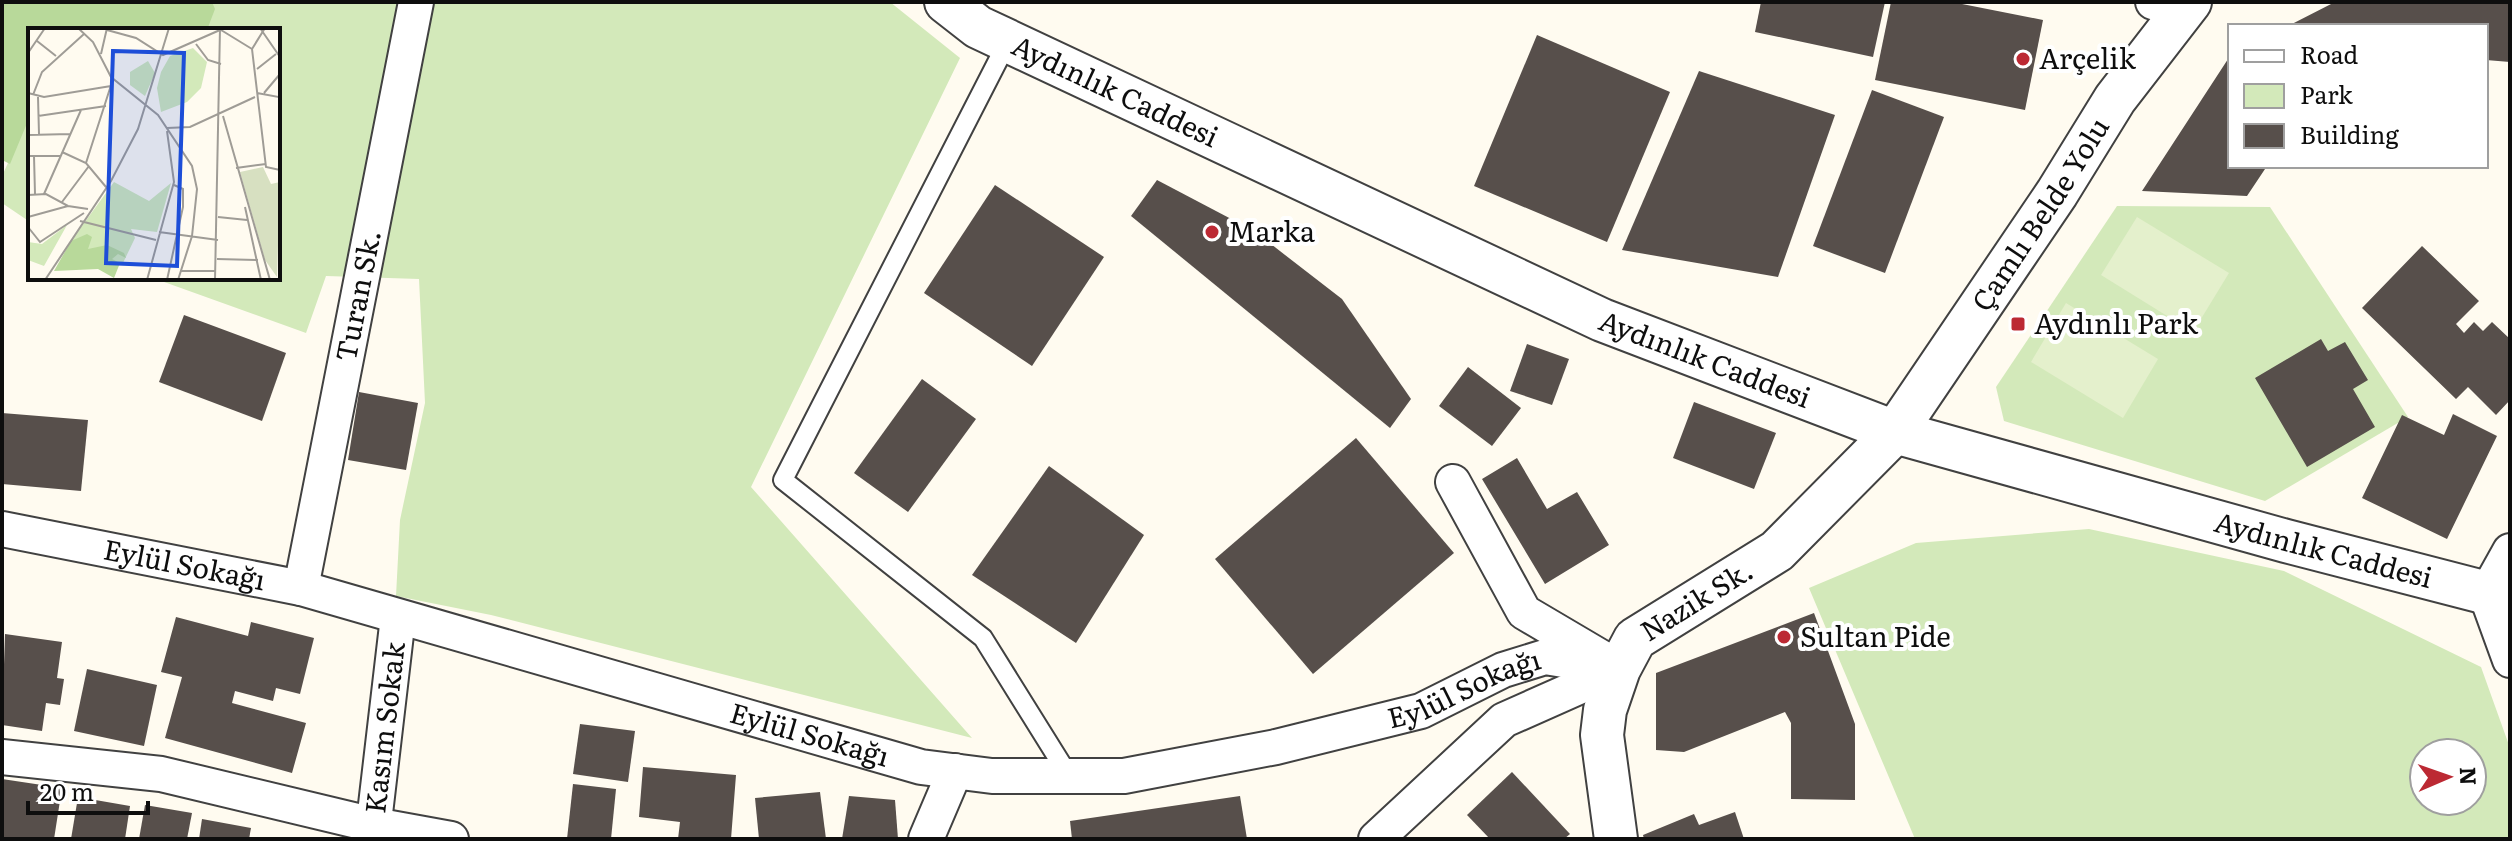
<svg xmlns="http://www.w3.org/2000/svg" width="2512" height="841" font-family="Literata,serif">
<rect width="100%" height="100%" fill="#fffbf0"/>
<!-- green -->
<g fill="#d3e9ba" fill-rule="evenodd">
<path d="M77,2H890L960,58L751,487L972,738L491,615L396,596L400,520L425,403L419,279L326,276L306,333L153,278H278V30H66Z"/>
<path d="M30,115V222L2,203V176Z"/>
<path d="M2117,206L2270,207L2408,417L2265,501L2004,421L1996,387Z"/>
<path d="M2089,529L2284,571L2481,667L2510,748V839H1915L1809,588L1916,543ZM2472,753V801H2424V753Z"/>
</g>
<!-- forest -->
<path fill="#b8d99a" d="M2,2H212L215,9L207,30H30V116L10,164L2,160Z"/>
<!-- pitch -->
<g fill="#e4f0cc">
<path d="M2137,217L2229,273L2193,332L2101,275Z"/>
<path d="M2066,303L2158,359L2123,418L2031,362Z"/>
</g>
<!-- building -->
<g fill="#574f4b">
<path d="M1761,2H1885L1873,57L1755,32Z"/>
<path d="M1891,2H1952L2043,20L2025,110L1875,80Z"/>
<path d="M2335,2H2510V62L2486,60V26H2288Z"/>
<path d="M1537,35L1670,92L1607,242L1474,186Z"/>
<path d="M2230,56V166H2267L2247,196L2142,191Z"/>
<path d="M1699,71L1835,115L1778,277L1622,250Z"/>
<path d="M1872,90L1944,117L1885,273L1813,246Z"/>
<path d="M1157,180L1254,231L1342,299L1411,399L1390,428L1131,216Z"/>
<path d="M995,185L1104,257L1032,366L924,293Z"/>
<path d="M2422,246L2479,301L2456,324L2464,333L2474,322L2483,331L2492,322L2510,339V400L2496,415L2468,387L2456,399L2362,308Z"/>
<path d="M184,315L286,353L262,421L159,382Z"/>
<path d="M2321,339L2328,351L2345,342L2368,380L2353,389L2375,427L2307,467L2255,378Z"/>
<path d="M1527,344L1569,359L1552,405L1510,391Z"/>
<path d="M1468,367L1521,408L1492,446L1439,406Z"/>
<path d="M922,379L976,419L908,512L854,473Z"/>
<path d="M359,392L418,403L406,470L348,460Z"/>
<path d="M1694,402L1776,433L1754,489L1673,458Z"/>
<path d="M2,413L88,420L81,491L2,484Z"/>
<path d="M2453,414L2497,436L2447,539L2362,498L2402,415L2444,435Z"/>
<path d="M1356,438L1454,553L1313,674L1215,559Z"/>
<path d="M1517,458L1547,509L1577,492L1609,545L1545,584L1482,479Z"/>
<path d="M1049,466L1144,535L1076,643L972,575Z"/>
<path d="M1814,613L1855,724V800L1791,799V723L1785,712L1684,752L1656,750V673Z"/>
<path d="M176,617L248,636L251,622L314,638L300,694L276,688L273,701L235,691L232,703L306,723L292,773L165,738L182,677L161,672Z"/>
<path d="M5,634L62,642L57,678L64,679L60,705L46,703L42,731L2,725Z"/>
<path d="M87,669L157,685L144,746L74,731Z"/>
<path d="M580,724L635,731L628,782L573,774Z"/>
<path d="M643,767L736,775L731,839H678L680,822L639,817Z"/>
<path d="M1512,772L1570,834L1564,839H1490L1467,815Z"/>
<path d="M2,779L62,788L54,839H2Z"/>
<path d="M573,784L616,789L611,839H567Z"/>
<path d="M820,792L826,839H759L755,798Z"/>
<path d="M849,796L895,800L898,839H842Z"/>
<path d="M1240,796L1247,839H1072L1070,821Z"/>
<path d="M78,797L130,806L125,839H71Z"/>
<path d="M145,805L192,813L187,839H139Z"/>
<path d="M1735,812L1744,839H1644L1643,835L1694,814L1699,825Z"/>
<path d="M202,819L251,828L249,839H199Z"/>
</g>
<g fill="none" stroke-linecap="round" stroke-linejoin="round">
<!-- service casing -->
<g stroke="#414141" stroke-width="22">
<path id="service" d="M1008,41L783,480L983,638L1069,776"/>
</g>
<!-- minor casing -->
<g stroke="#414141" stroke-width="38">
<g id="minor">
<path d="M2153,2L2181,11"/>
<path d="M1453,482L1524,612L1602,658"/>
<path id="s1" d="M2,529L301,588L921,767L992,776H1124L1276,747L1421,711L1503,670L1545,657L1619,669"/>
<path d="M2510,551L2486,594L2510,660"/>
<path id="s2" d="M301,588L416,2"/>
<path d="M2,757L161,774L374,825L451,839"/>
<path id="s3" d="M372,839L398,617"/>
<path d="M926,839L955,771"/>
<path d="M1376,839L1504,720L1619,669"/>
</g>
</g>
<!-- tertiary casing -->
<g stroke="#414141" stroke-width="46">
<g id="tertiary">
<path id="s4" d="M946,2L978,27L1602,320L1895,432L2286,541L2510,599"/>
<path id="s5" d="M1616,839L1602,735L1605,710L1619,669L1635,639L1777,551L1895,432L2057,193L2115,99L2190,2"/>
</g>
</g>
<!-- service -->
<use href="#service" stroke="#fff" stroke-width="18"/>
<!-- minor -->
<use href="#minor" stroke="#fff" stroke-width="34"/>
<!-- tertiary -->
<use href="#tertiary" stroke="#fff" stroke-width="42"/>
</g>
<!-- markers -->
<g fill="#bc2933" stroke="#fff" stroke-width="3">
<circle cx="2023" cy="59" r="8"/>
<circle cx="1212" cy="232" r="8"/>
<rect x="2010" y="316" width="16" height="16" rx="4"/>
<circle cx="1784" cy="637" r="8"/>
</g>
<g text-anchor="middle" stroke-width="8" stroke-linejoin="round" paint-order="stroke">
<!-- poi labels -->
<g font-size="28" fill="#0e0e0e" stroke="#fff" text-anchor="start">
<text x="2039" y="69">Arçelik</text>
<text x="1228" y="242">Marka</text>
<text x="2034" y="334">Aydınlı Park</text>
<text x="1800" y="647">Sultan Pide</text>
</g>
<!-- street labels -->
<g font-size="28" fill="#0e0e0e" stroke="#fff">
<text dy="10" stroke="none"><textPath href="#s4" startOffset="192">Aydınlık Caddesi</textPath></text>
<text dy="10" stroke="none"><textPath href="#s5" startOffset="804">Çamlı Belde Yolu</textPath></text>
<text dy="10" stroke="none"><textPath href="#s2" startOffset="298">Turan Sk.</textPath></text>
<text dy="10" stroke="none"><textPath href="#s4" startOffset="840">Aydınlık Caddesi</textPath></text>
<text dy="10" stroke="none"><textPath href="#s4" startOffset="1488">Aydınlık Caddesi</textPath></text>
<text dy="10" stroke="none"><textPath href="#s1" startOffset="186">Eylül Sokağı</textPath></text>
<text dy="10" stroke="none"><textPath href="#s5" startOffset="280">Nazik Sk.</textPath></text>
<text dy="10" stroke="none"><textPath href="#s1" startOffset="1506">Eylül Sokağı</textPath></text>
<text dy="10" stroke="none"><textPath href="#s3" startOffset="112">Kasım Sokak</textPath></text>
<text dy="10" stroke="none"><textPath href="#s1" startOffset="834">Eylül Sokağı</textPath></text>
</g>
</g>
<!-- overview -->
<g transform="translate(28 28)">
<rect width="252" height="252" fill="#fffbf0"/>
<path d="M165,20L179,34L173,60L159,74L133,84L129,60L133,44L142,28ZM120,33L127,45L117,68L102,57V44ZM86,154L121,173L143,155L129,204L103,201L107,210L94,237L43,213ZM39,197L16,238L0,232V214L14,216Z" fill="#d3e9ba"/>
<path d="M59,206L64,209L60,221L79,217L96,225L98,230L90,226L84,231L92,235L86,250L70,241L26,243L43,213Z" fill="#b8d99a"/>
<path d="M235,139L243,156L252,154L249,249L237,232L212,144Z" fill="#d7e0c1"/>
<path fill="none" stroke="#9f9c96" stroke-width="2" d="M50,0L65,14L83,49L130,87L164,138L169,161L164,208L150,252M232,0L252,29M79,2L108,10L135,27L192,2M193,2L224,21L238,139L252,142M9,13L28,28M168,16L180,32L193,36M224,21L237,0M0,25L17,0M73,26L79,0M229,41L248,26M0,65L16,69L83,58M229,65L251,69L252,73M236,65L252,46M5,67L14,44L56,6M10,69L11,106M10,88L78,78M195,88L242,252M139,100L162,99L227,69M0,107L42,106M34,124L58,135L78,159M0,128H33M6,128L7,166M58,135L85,51M208,140L238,136M16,166L53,82M0,167L18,166L40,178L60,181M34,174L61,138M217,179L233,252M0,189L40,178M190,189L219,192M52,193L128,212M0,199L12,214L56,185M131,204L190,212M189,231L230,232M152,243H188M17,252L83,153L110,101L141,0M119,252L146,154L139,103M139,252L155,179V161L146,157M187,252L192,0"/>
<path fill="#1d4ed8" fill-opacity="0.15" stroke="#1d4ed8" stroke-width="4" d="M85,23L156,25L149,238L78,235Z"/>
<rect width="252" height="252" fill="none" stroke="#0e0e0e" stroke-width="4"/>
</g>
<!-- border -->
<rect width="2512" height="841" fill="none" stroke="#0e0e0e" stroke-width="8"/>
<!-- legend -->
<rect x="2228" y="24" width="260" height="144" fill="#ffffff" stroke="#9f9f9f" stroke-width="2"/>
<rect x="2244" y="50" width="40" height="12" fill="#ffffff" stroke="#9f9f9f" stroke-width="2"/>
<text x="2300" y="64" font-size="24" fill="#0e0e0e">Road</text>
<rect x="2244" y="84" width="40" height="24" fill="#d3e9ba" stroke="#9f9f9f" stroke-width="2"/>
<text x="2300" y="104" font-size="24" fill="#0e0e0e">Park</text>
<rect x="2244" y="124" width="40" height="24" fill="#574f4b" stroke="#9f9f9f" stroke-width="2"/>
<text x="2300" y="144" font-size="24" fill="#0e0e0e">Building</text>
<!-- north arrow -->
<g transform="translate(2448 777) rotate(88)"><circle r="38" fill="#ffffff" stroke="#9f9f9f" stroke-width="2"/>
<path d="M0-6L14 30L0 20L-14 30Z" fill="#bc2933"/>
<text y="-12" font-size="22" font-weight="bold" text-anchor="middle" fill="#0e0e0e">N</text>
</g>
<!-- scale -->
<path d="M28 801v12h120v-12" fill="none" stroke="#0e0e0e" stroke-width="4"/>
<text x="40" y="801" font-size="24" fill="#0e0e0e" stroke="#ffffff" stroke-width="6" paint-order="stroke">20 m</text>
</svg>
